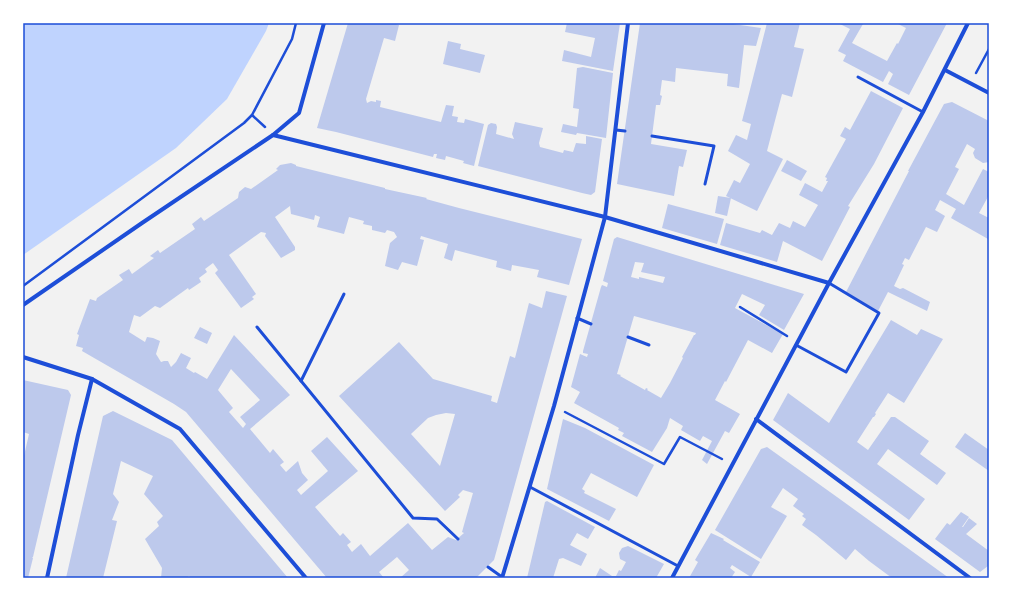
<svg xmlns="http://www.w3.org/2000/svg" width="1012" height="601" font-family="Commissioner,sans-serif">
<rect width="100%" height="100%" fill="#f2f2f2"/>
<!-- water -->
<path fill="#bfd3fe" d="M23,23H269L266,31L227,99L176,148L23,255Z"/>
<!-- building -->
<g fill="#bdc9ec" fill-rule="evenodd">
<path d="M348,23H393L399,25L395,41L384,38L366,99L367,103L371,101L376,102V100L381,101L380,107L441,122L446,105L454,106L452,116L458,117L457,122L464,123L465,119L484,124L474,166L463,163L464,161L446,156L445,160L436,158L437,154H434L433,157L336,132L317,128Z"/>
<path d="M567,23H620L613,71L562,61L564,50L591,57L595,38L565,32Z"/>
<path d="M640,23H726L761,28L756,46L744,45L739,88L727,86L728,74L676,68L675,82L662,80L660,95L662,96L660,105H656L651,144L687,150L683,167L679,166L674,196L617,184Z"/>
<path d="M767,23H800L794,47L804,49L792,97L782,94L767,151L783,159L757,211L726,196L734,180L740,183L750,164L728,151L736,135L747,140L751,124L742,121Z"/>
<path d="M838,23H860L863,24L852,43L887,61L897,43L898,44L906,28L896,23H947L909,95L888,84L893,74L889,71L883,82L843,61L846,55L838,51L850,29Z"/>
<path d="M448,41L461,44L460,49L485,55L480,73L443,64Z"/>
<path d="M583,67L613,73L606,138L577,133L576,135L561,132L563,124L577,127L579,109L573,108L577,68Z"/>
<path d="M871,91L903,108L874,164L848,206L850,207L822,261L783,241L777,262L720,245L726,223L760,233L762,230L772,235L779,223L790,228L793,221L805,227L818,205L799,195L805,183L822,192L828,181H826L827,178L825,177L846,139L840,136L845,127L850,130Z"/>
<path d="M952,102L989,121V162L983,163L975,158L973,153L975,149L967,144L955,167L959,169L946,194L964,205L983,169L989,172V195L979,213L989,218V236L988,239L951,218L956,209L940,200L935,210L945,216L937,232L926,227L909,260L905,258L902,264L904,265L894,286L900,289L903,288L930,302L927,311L888,292L878,311L846,292L909,171H908L944,104Z"/>
<path d="M515,122L543,128L539,143L540,147L563,153L564,150L573,152L576,143L586,144V136L602,139L595,192L591,195L582,193L478,166L488,125L491,123L496,124L497,127L496,134L514,139L512,134Z"/>
<path d="M787,160L807,171L801,181L781,171Z"/>
<path d="M291,163L296,165V166L385,188V189L427,198L426,199L459,208L582,239L569,285L537,277L539,270L512,265L511,271L496,267L497,261L455,250L452,261L444,258L448,244L421,236L420,239L424,240L417,266L402,262L398,270L385,266L390,243L397,237L394,232L387,230L385,233L372,230V226L363,224L364,221L349,217L344,234L317,227L320,217L315,215L314,220L291,214L290,206L275,217L295,247V250L281,258L265,236L266,233L261,232L229,255L256,294L252,297L254,299L241,308L215,273L218,270L213,263L205,269L207,272L199,278L201,282L189,290L188,288L160,308L155,306L140,317L134,315L129,332L145,342L147,337L153,338L160,341L156,354L161,362L164,361H168L171,367L176,362L181,353L191,358L186,368L194,373L195,372L207,379L234,335L290,395L250,429L270,453L273,449L284,462L280,465L286,472L298,461L302,473L308,480L297,490L301,495L328,471L311,451L327,437L358,471L315,507L340,536L343,533L351,542L347,545L352,552L361,544L370,556L408,523L432,550L448,537L456,540L464,533L462,532L473,493L463,490L458,495L460,497L445,511L339,396L399,342L433,379L492,396L491,401L497,403L510,356L515,358L529,303L542,308L546,291L567,296L494,560L476,578H400L409,570L397,557L379,572L384,578H327L186,412L174,404L82,351L83,348L76,346L79,335L77,334L90,299L96,301L97,298L123,280L119,275L129,269L132,274L154,258L150,256L158,250L160,253L195,229L192,224L201,217L204,221L238,198L239,192L245,187L251,189L278,170L276,169L280,165ZM231,369L260,400L240,417L246,424L243,428L229,412L233,408L218,390ZM446,413L455,414L440,466L411,434L428,418L436,415Z"/>
<path d="M718,196L731,198L727,216L715,213Z"/>
<path d="M668,204L724,219L717,244L662,228Z"/>
<path d="M617,237L804,294L784,330L759,315L765,305L742,294L735,308L783,334L772,353L748,340L726,382L725,381L715,400L740,414L729,433L725,431L707,464L702,460L712,441L703,436L700,441L681,430L683,426L670,418L667,428L652,452L622,436L624,433L618,430L619,428L574,403L580,392L571,387L580,354L587,357L588,354L583,353V351L601,287L602,285L607,287L608,283L603,281L614,239ZM635,262L644,263L641,272L665,277L663,283L639,277V279L631,277ZM634,316L696,333L695,335H694L682,357L683,358L670,383L661,398L647,390L648,389L646,388L645,390L620,376L621,375L617,374Z"/>
<path d="M891,320L917,335L921,329L943,339L904,403L888,393L875,413L876,414L874,417H873L857,442L868,450L891,417H895L929,441L920,454L946,473L937,485L888,449L877,464L925,499L909,520L773,420L788,393L829,423Z"/>
<path d="M200,327L212,333L207,344L194,338Z"/>
<path d="M23,380L68,390L71,395L33,557L32,558H33L28,578H23V460L29,434L23,432Z"/>
<path d="M113,411L172,440L288,578H191L189,576L186,578H161L162,568L145,539L159,526L157,522L163,516L144,494L153,476L121,461L113,494L119,502L112,520L117,521L103,578H66L103,416Z"/>
<path d="M563,419L585,428L654,465L637,497L591,473L582,489L585,491L584,493L616,509L609,521L547,489Z"/>
<path d="M965,433L989,450V471L955,447Z"/>
<path d="M767,447L837,497L949,578H892L869,561L855,549L846,560L816,535L802,525L806,519L802,516L804,514L793,506L798,499L783,488L771,507L787,516L761,559L715,530L761,449Z"/>
<path d="M547,501L595,527L588,539L577,533L570,545L587,554L581,566L563,558L559,559L553,578H527L545,502Z"/>
<path d="M961,512L969,517L962,527H963L969,518L977,524L966,534L989,551V567L988,566L980,572L935,539L947,523L950,525Z"/>
<path d="M711,533L724,539L723,540L760,562L751,577L732,565L730,568L735,572L731,578H689L698,562L695,560Z"/>
<path d="M628,546L664,564L656,578H595L600,568L612,576H616L619,570L621,571L626,562L620,559L619,553L622,548Z"/>
</g>
<g fill="none" stroke-linecap="round" stroke-linejoin="round">
<!-- path -->
<g stroke="#1d4ed8" stroke-width="2.5">
<path d="M976,73L989,49"/>
<path d="M252,115L265,127"/>
<path d="M23,286L244,123L252,115L292,39L296,23"/>
<path d="M740,307L787,336"/>
<path d="M565,412L664,464L680,437L722,459"/>
</g>
<!-- service -->
<g stroke="#1d4ed8" stroke-width="3">
<path d="M858,77L923,112"/>
<path d="M616,130L625,131"/>
<path d="M652,136L714,146L705,184"/>
<path d="M577,318L591,324"/>
<path d="M257,327L413,518L437,519L458,539"/>
<path d="M628,337L649,345"/>
<path d="M796,345L846,372L879,313L829,283"/>
<path d="M301,381L344,294"/>
<path d="M530,487L678,566"/>
<path d="M488,567L502,577"/>
</g>
<!-- minor -->
<g stroke="#1d4ed8" stroke-width="4">
<path d="M945,70L989,93"/>
<path d="M273,135L605,217L829,283"/>
<path d="M23,305L142,223L273,135L299,113L324,23"/>
<path d="M23,357L92,379L180,429L306,578"/>
<path d="M756,419L970,578"/>
<path d="M47,578L78,435L92,379"/>
<path d="M502,578L554,406L605,217L628,23"/>
<path d="M672,578L829,283L923,112L968,23"/>
</g>
</g>
<!-- border -->
<rect width="1012" height="601" fill="none" stroke="#ffffff" stroke-width="48"/>
<rect x="24" y="24" width="964" height="553" fill="none" stroke="#1d4ed8" stroke-width="1.5"/>
</svg>
